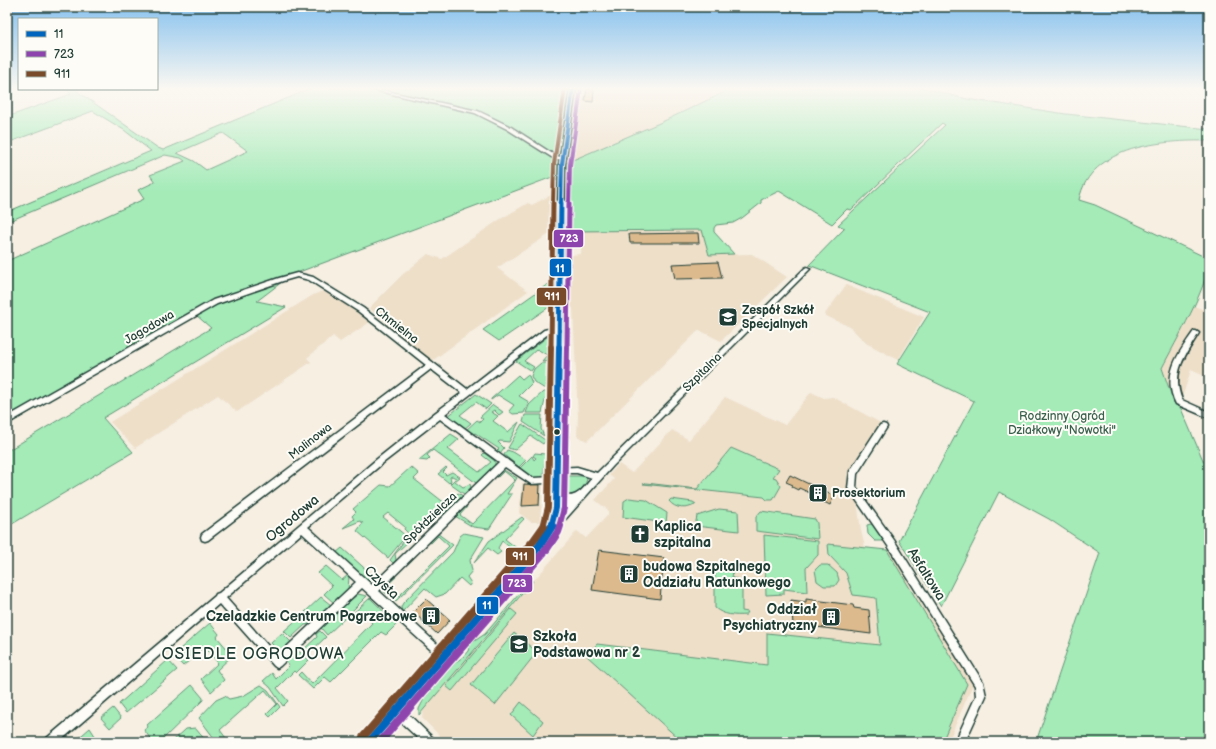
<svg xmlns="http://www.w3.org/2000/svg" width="1216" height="749" font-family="'Balsamiq Sans',sans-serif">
<rect width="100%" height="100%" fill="#f6efe2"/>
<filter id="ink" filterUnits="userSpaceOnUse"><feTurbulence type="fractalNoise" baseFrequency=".025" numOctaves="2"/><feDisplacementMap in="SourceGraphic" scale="8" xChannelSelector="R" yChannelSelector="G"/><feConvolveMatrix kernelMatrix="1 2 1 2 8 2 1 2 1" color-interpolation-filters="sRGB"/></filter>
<g filter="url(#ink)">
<!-- built -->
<g fill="#eedfc9">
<path d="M579,88H733L664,121L569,162Z"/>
<path d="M553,194L551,233L497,268L528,291L432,361L369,308L402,275L428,254L442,259L499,220L528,203L532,205Z"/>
<path d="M703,230L709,255L752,254L787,277L721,341L699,330L587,441L577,436L578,417L573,308L570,307L571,255L581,254L582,231Z"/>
<path d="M846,285L924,317L898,360L866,343L850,327L826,316L825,314Z"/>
<path d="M325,290L360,313L370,322L340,342L333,336L307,358L311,362L237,412L218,395L135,448L110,422L313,295Z"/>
<path d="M1194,306L1209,312V378L1191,370L1181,401L1172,397L1162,368Z"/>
<path d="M811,392L824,398L833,397L888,427L856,475L855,486L861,531L865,547L890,551L897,559L910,586L973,684L948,742H446L422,718L423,710L428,702L577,531L586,538L608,515V510L595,500L614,479L609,475L619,464L632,473L672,430L689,440L725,397L785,425Z"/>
<path d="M543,482L540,522H531L519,513L522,483Z"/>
</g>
<!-- green -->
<g fill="#a4ebb8" stroke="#629476" fill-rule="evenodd">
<path d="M312,88H491L573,90L561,165L664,121L733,88H923L967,99L1066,114L1209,129V141C1164,140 1090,145 1079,200L1095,205L1142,227L1209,259C1209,286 1175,342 1162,368L1174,403L1179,404L1206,467L1209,459V742H1036L1100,553L1049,519L999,492L941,606L899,541L974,401L897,364L930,312L809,265L845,228L838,225L945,125L942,123L851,210L847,209L832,224L779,191L761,200V203L742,218L733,223L716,225L714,228V232L734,254L709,255L702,230L572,231L571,170L558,175L557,180L555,176L291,275L257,301L286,307L103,418L133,452L7,527V451L211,328L196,315L7,425V261L144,199L138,190L155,182L150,175L185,161L181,158L165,155L7,222V212L151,151L124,130L93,111L7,143V117L71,94L65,89H74L158,148L163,150ZM223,133L248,151L206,170L194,161L177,153Z"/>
<path d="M551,282L549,307L499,341L483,330Z"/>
<path d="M547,337L550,343L549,362L542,361L547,355L537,349L524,361L534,367L531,371L516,361Z"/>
<path d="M541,363H549L545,389L534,382L531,376L534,369Z"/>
<path d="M518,375L522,379L527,375L529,376L532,383L519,396L529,402L524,413L513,414L509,411L514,405L498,395L491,400V399Z"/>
<path d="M543,392H547L542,413H526L529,405Z"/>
<path d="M476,394L491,404L486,409L476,402L460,415L471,423L463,430L449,419L448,416Z"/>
<path d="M493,405L503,412L499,415L494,410L491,412L498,416L493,421L508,432L519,422L509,442L500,441L498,442L504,448L500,453H495L499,449L475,433L471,436L465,431L477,420L480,422L483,419L480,417Z"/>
<path d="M525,415H542L541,429L544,436L523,422Z"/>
<path d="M522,424L545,440V441L543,444L531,436L515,450L508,448Z"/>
<path d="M451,434L459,439L448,449L479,472L491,462L482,455L484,453L495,461V465L476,483L433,450L427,455L430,458L427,461L419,460Z"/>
<path d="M731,448L779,469L773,477L776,478L781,486L773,500H767L764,497L643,484L646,483L697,489Z"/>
<path d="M507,450L513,452L526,460L519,467L504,455Z"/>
<path d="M535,453L545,454L543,479H533L522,473L520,468L532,456L534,460L536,458L533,456Z"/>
<path d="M411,467L419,474L414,479L446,504L458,493L463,496L443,516H435L395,554L396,560L393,563L390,560L409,534L404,529L405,527L388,513L383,517L406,536L388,558L357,531L363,523L360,521L343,528L354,519L352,516L356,512L353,509L381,485L390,486Z"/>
<path d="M446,467L447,468L443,472L446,475L452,472L460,477L455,481L463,487L470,484L471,488L464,494L450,484L456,478L452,476L450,477L451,481L449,483L438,474Z"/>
<path d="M502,469L517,478L507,494H512L489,529L473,527L455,516L465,505L467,507L460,515L472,524L515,480L504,471L498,477L495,475Z"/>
<path d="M569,476H584L587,479C585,488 576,496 567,495L565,493V482Z"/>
<path d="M629,498L646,500L667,513L666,523L623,517L624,501Z"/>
<path d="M671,499L693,502L696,504C687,510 675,509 669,501Z"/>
<path d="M719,509L738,511L739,531L695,526L697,516Z"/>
<path d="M761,511L815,519L817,523L818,539L756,531V517Z"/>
<path d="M522,517L524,519L505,539L519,550L517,553L502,541L498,548L501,552L497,555L488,548L474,563L489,541Z"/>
<path d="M871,524L875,525L884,539L883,541H875L868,534L867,525Z"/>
<path d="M437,533L453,545L396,601L382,590L383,585L393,575L396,577L386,586L398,597L449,546L438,536L431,543L428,541Z"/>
<path d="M464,533L484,537L470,560L472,571L467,577L471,583L469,586L460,578L445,594L436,597L425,588L402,612L401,607L403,603L453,552L460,536Z"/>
<path d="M764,535L818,541V555L806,568L807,592L784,589V594L766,595Z"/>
<path d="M551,541L553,542C532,573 497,619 466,640Z"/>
<path d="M828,544L887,550L967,684L942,742H692L680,740L587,656L597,644L767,665V633L880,645L876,598L853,595L846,573L829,555Z"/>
<path d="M342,548L372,575L376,572L380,575L374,581L366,580L336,553Z"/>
<path d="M820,565H828L837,573L839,580L835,586H824L817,581L815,570Z"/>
<path d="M326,566L342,580L348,575L349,576L348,591L334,603L324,594L332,586L318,573Z"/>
<path d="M724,566L743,569L740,572L733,571L732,578L742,580V611L748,612L746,615C735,616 723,615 715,608V573L719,567Z"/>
<path d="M531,580L533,581L419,715V709L424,699L456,662L463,657L468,651L470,644L485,634Z"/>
<path d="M358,594L367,596L347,616L340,609Z"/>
<path d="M321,597L331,605L315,622L305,612Z"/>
<path d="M370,598L397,624L386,635L381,632L331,682L325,677L313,689L298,675L301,672L312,684L372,623L361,612L351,620L349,617Z"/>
<path d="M511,609L517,614L452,691L446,686Z"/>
<path d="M338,611L345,618L327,635L321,628Z"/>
<path d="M302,615L313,624L305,625L291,638L284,631Z"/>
<path d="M210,623L219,634L217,637L228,650L231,647L235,653L217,670L224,680L211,692L201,679L218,663L205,647L183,666L173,655Z"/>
<path d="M320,631L326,637L308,654L303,650L317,637L316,634Z"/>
<path d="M282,633L291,642L289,650L277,657L269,651L273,645L271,643Z"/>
<path d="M514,633L537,652L495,705L471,685Z"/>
<path d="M300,652L309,660L296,673L294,671L277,688L288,701L283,706L270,687L263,681L272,673L276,679L289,666L285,661L293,653Z"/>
<path d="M168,660L177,670L126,713L119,704Z"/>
<path d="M192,685L203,698V700L160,742H153L144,730L148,727L147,725Z"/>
<path d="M261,685L268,690L280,707L270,717L267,714L277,704L265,690L220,730L229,742H217L199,718L216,700L225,696L229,699L243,696Z"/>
<path d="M521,702L543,721L533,735L511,715Z"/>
<path d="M113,708L121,718L110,728L101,718Z"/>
<path d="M90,728L99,742H74Z"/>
<path d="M195,728L207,742H172L186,729Z"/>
</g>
<!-- building -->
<g fill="#dcba8e" stroke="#1f3d34">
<path d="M587,88H594L593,102L585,101Z"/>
<path d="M698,233L699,243H630L629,234Z"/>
<path d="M718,262L722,278L675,279L672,264Z"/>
<path d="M790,475L834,496L830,505L820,500L821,498L799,488L798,490L792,487L793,485L786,482Z"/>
<path d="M524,484L540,485L539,505L522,506Z"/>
<path d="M599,550L664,558L660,599L592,590Z"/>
<path d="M426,599L450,620L437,634L413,612Z"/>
<path d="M806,599L853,605L854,608L869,610L871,634L793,624L791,600L806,602Z"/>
</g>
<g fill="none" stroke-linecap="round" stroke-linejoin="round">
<!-- minor casing -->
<g stroke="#1f3d34" stroke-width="3">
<g id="minor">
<path d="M366,88H372L478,111L511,127L556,156L566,158L563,160L553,158L507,129L475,113Z"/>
<path d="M807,267L809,268L810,269L613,466L554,532L551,533L548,532L547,529L548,526L569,503L553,502L552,499L553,496C558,495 562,496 566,496C579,497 584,487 592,478L577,473H557L554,472L553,470L554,468L577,467L597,473L805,268Z"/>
<path d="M297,273L313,277L363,308L467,389L544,330L560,326H562L563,328L562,330L548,334L445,414L532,478L556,477L559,478L560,480L559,482L531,484L505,467L379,591L447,653L449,656L447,659L444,661L441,659L362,588L280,666L277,668L274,666L219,604L59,742H46L47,738L215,596L216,594L219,593L377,459L436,412L462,393L431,369L208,540L205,541L202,540L201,537L202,534L426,365L359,312L309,280L297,277L283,281L217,304L7,424V417L213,300L279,278ZM440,419L499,462L372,585L308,527L383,463ZM302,533L356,582L277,656L226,598Z"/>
<path d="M1194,331H1196L1199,333C1185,356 1171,372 1182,400L1209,412V418L1176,404C1162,375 1177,355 1194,331Z"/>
<path d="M883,424L886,425L887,427L857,474L856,487L894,540L983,682L986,696L965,742H955L976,696L975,686L888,546L848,488L850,471L880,425Z"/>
<path d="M397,706L401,707L433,738L434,742H422L393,715L392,711L393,707Z"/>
</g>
</g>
<!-- tertiary casing -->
<g stroke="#1f3d34" stroke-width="3">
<path id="tertiary" d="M570,88H576L565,164L561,508L556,529L544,549L378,742H362L364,737L536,541L546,527L551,508L559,164Z"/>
</g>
<!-- minor -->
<use href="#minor" fill="#fdfcf7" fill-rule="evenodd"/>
<!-- tertiary -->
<use href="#tertiary" fill="#fdfcf7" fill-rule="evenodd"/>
<!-- bus-1-far3 casing -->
<g stroke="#fdfcf7" stroke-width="6">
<path id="bus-1-far3" d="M561,204L562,164L573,88"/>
</g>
<!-- bus-1-far2 casing -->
<g stroke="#fdfcf7" stroke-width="8">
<path id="bus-1-far2" d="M559,348L561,203"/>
</g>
<!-- bus-1-far1 casing -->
<g stroke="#fdfcf7" stroke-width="10">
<path id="bus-1-far1" d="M551,527L556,508L559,347"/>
</g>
<!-- bus-1 casing -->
<g stroke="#fdfcf7" stroke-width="11">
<path id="bus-1" d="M369,742L540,545L552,526"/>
</g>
<!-- bus-2-far3 casing -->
<g stroke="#fdfcf7" stroke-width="6">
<path id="bus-2-far3" d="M569,204L570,165L581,89"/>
</g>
<!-- bus-2-far2 casing -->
<g stroke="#fdfcf7" stroke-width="8">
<path id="bus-2-far2" d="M567,348L569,203"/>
</g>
<!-- bus-2-far1 casing -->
<g stroke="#fdfcf7" stroke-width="10">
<path id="bus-2-far1" d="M559,527L564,508L567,347"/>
</g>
<!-- bus-2 casing -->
<g stroke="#fdfcf7" stroke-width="11">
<path id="bus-2" d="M380,742L546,550L558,532L560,526"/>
</g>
<!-- bus-3-far3 casing -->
<g stroke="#fdfcf7" stroke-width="6">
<path id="bus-3-far3" d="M553,204L554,164L565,88"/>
</g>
<!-- bus-3-far2 casing -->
<g stroke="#fdfcf7" stroke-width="8">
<path id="bus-3-far2" d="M551,348L553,203"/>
</g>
<!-- bus-3-far1 casing -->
<g stroke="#fdfcf7" stroke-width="10">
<path id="bus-3-far1" d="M543,527L548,507L551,347"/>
</g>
<!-- bus-3 casing -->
<g stroke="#fdfcf7" stroke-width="11">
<path id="bus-3" d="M363,737L534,540L544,526"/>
</g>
<!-- bus-1-far3 -->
<use href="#bus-1-far3" stroke="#0065bd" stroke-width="4"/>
<!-- bus-1-far2 -->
<use href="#bus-1-far2" stroke="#0065bd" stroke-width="5"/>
<!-- bus-1-far1 -->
<use href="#bus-1-far1" stroke="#0065bd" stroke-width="6"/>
<!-- bus-1 -->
<use href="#bus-1" stroke="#0065bd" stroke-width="8"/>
<!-- bus-2-far3 -->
<use href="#bus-2-far3" stroke="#8e44ad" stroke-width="4"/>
<!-- bus-2-far2 -->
<use href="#bus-2-far2" stroke="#8e44ad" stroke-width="5"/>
<!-- bus-2-far1 -->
<use href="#bus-2-far1" stroke="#8e44ad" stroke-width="6"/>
<!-- bus-2 -->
<use href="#bus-2" stroke="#8e44ad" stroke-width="8"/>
<!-- bus-3-far3 -->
<use href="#bus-3-far3" stroke="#7a4b2a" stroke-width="4"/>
<!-- bus-3-far2 -->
<use href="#bus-3-far2" stroke="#7a4b2a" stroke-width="5"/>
<!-- bus-3-far1 -->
<use href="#bus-3-far1" stroke="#7a4b2a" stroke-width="6"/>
<!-- bus-3 -->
<use href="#bus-3" stroke="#7a4b2a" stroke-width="8"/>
</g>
</g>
<!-- sky -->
<linearGradient id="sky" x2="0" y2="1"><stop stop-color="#86c1ee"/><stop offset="0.46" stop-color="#fbf8f2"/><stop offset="1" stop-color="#fbf8f2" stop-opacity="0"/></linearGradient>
<rect width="1216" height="192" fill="url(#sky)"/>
<!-- icons -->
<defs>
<g id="school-square" transform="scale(1)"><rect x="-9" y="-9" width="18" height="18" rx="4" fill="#1f3d34" stroke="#fdfcf7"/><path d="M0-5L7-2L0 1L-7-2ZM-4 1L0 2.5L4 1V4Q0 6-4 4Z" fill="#fff"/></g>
<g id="building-square" transform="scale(1)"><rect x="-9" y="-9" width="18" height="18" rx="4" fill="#1f3d34" stroke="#fdfcf7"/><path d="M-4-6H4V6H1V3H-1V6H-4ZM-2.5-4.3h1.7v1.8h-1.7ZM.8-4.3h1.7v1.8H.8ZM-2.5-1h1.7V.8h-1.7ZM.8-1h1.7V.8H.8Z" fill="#fff"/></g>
<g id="church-square" transform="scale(1)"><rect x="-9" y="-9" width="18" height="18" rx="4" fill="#1f3d34" stroke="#fdfcf7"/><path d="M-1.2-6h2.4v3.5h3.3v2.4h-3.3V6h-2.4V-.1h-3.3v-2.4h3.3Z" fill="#fff"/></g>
</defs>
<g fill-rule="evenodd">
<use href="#school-square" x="728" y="317"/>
<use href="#building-square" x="818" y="493"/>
<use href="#church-square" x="640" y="534"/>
<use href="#building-square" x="629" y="574"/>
<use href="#building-square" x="431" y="616"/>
<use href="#building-square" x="831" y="617"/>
<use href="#school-square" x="519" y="644"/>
</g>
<!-- markers -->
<circle fill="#1f3d34" stroke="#fdfcf7" stroke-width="1.5" cx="557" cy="432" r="3.5"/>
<g text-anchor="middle" stroke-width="4" stroke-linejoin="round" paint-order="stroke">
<!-- poi labels -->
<g font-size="12" font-weight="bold" fill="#1f3d34" stroke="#fdfcf7" text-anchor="start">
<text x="742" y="314">Zespół Szkół<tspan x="742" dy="14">Specjalnych</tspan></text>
<text x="832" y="497">Prosektorium</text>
</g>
<!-- street labels -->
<g font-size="12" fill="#1f3d34" stroke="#fdfcf7">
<text transform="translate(397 325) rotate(38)" y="4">Chmielna</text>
<text transform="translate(149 327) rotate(-30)" y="4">Jagodowa</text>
<text transform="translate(702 372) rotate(-45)" y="4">Szpitalna</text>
<text transform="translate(310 441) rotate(-38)" y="4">Malinowa</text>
<text transform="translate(430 518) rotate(-44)" y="4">Spółdzielcza</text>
</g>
<!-- park labels -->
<g font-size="12" fill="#3a604e" stroke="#fdfcf7">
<text x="1062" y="420">Rodzinny Ogród<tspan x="1062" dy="14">Działkowy "Nowotki"</tspan></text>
</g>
<!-- near-street labels -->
<g font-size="14" fill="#1f3d34" stroke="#fdfcf7">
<text transform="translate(292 518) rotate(-40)" y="5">Ogrodowa</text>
<text transform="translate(927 574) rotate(58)" y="5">Asfaltowa</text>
<text transform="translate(382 582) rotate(43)" y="5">Czysta</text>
</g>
<!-- near-poi labels -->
<g font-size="14" font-weight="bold" fill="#1f3d34" stroke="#fdfcf7" text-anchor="start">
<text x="654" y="531">Kaplica<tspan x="654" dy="16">szpitalna</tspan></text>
<text x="643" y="571">budowa Szpitalnego<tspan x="643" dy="16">Oddziału Ratunkowego</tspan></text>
<text x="817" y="614" text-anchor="end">Oddział<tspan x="817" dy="16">Psychiatryczny</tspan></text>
<text x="417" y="621" text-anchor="end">Czeladzkie Centrum Pogrzebowe</text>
<text x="533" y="641">Szkoła<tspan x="533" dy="16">Podstawowa nr 2</tspan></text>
</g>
<!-- near-neighbourhood labels -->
<g font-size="16" letter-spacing="1" fill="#1f3d34" stroke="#fdfcf7">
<text x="253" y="659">OSIEDLE OGRODOWA</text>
</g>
</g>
<g stroke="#fdfcf7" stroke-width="1.5">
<rect x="553" y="229" width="31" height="19" rx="4" fill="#8e44ad"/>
<rect x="549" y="258" width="23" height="19" rx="4" fill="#0065bd"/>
<rect x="536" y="287" width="31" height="19" rx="4" fill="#7a4b2a"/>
<rect x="505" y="547" width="30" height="19" rx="4" fill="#7a4b2a"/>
<rect x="502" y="574" width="31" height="19" rx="4" fill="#8e44ad"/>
<rect x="476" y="596" width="23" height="19" rx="4" fill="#0065bd"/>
</g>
<g font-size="11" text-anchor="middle" font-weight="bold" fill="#fff">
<text x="569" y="242">723</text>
<text x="560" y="272">11</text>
<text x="552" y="300">911</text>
<text x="520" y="560">911</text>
<text x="517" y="587">723</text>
<text x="487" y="609">11</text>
</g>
<!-- margin -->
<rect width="1216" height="749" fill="none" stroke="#fdfcf7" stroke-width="24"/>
<rect x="12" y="12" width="1192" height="725" fill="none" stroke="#1f3d34" stroke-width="1.5" filter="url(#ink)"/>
<!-- legend -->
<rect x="18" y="18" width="140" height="72" fill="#fdfcf7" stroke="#a4b0a9"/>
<rect x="26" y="31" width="20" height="6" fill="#0065bd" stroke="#a4b0a9"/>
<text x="54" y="38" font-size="12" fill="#1f3d34">11</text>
<rect x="26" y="51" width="20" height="6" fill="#8e44ad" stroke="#a4b0a9"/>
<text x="54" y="58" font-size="12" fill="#1f3d34">723</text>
<rect x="26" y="71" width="20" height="6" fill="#7a4b2a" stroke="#a4b0a9"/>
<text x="54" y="78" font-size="12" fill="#1f3d34">911</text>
</svg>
